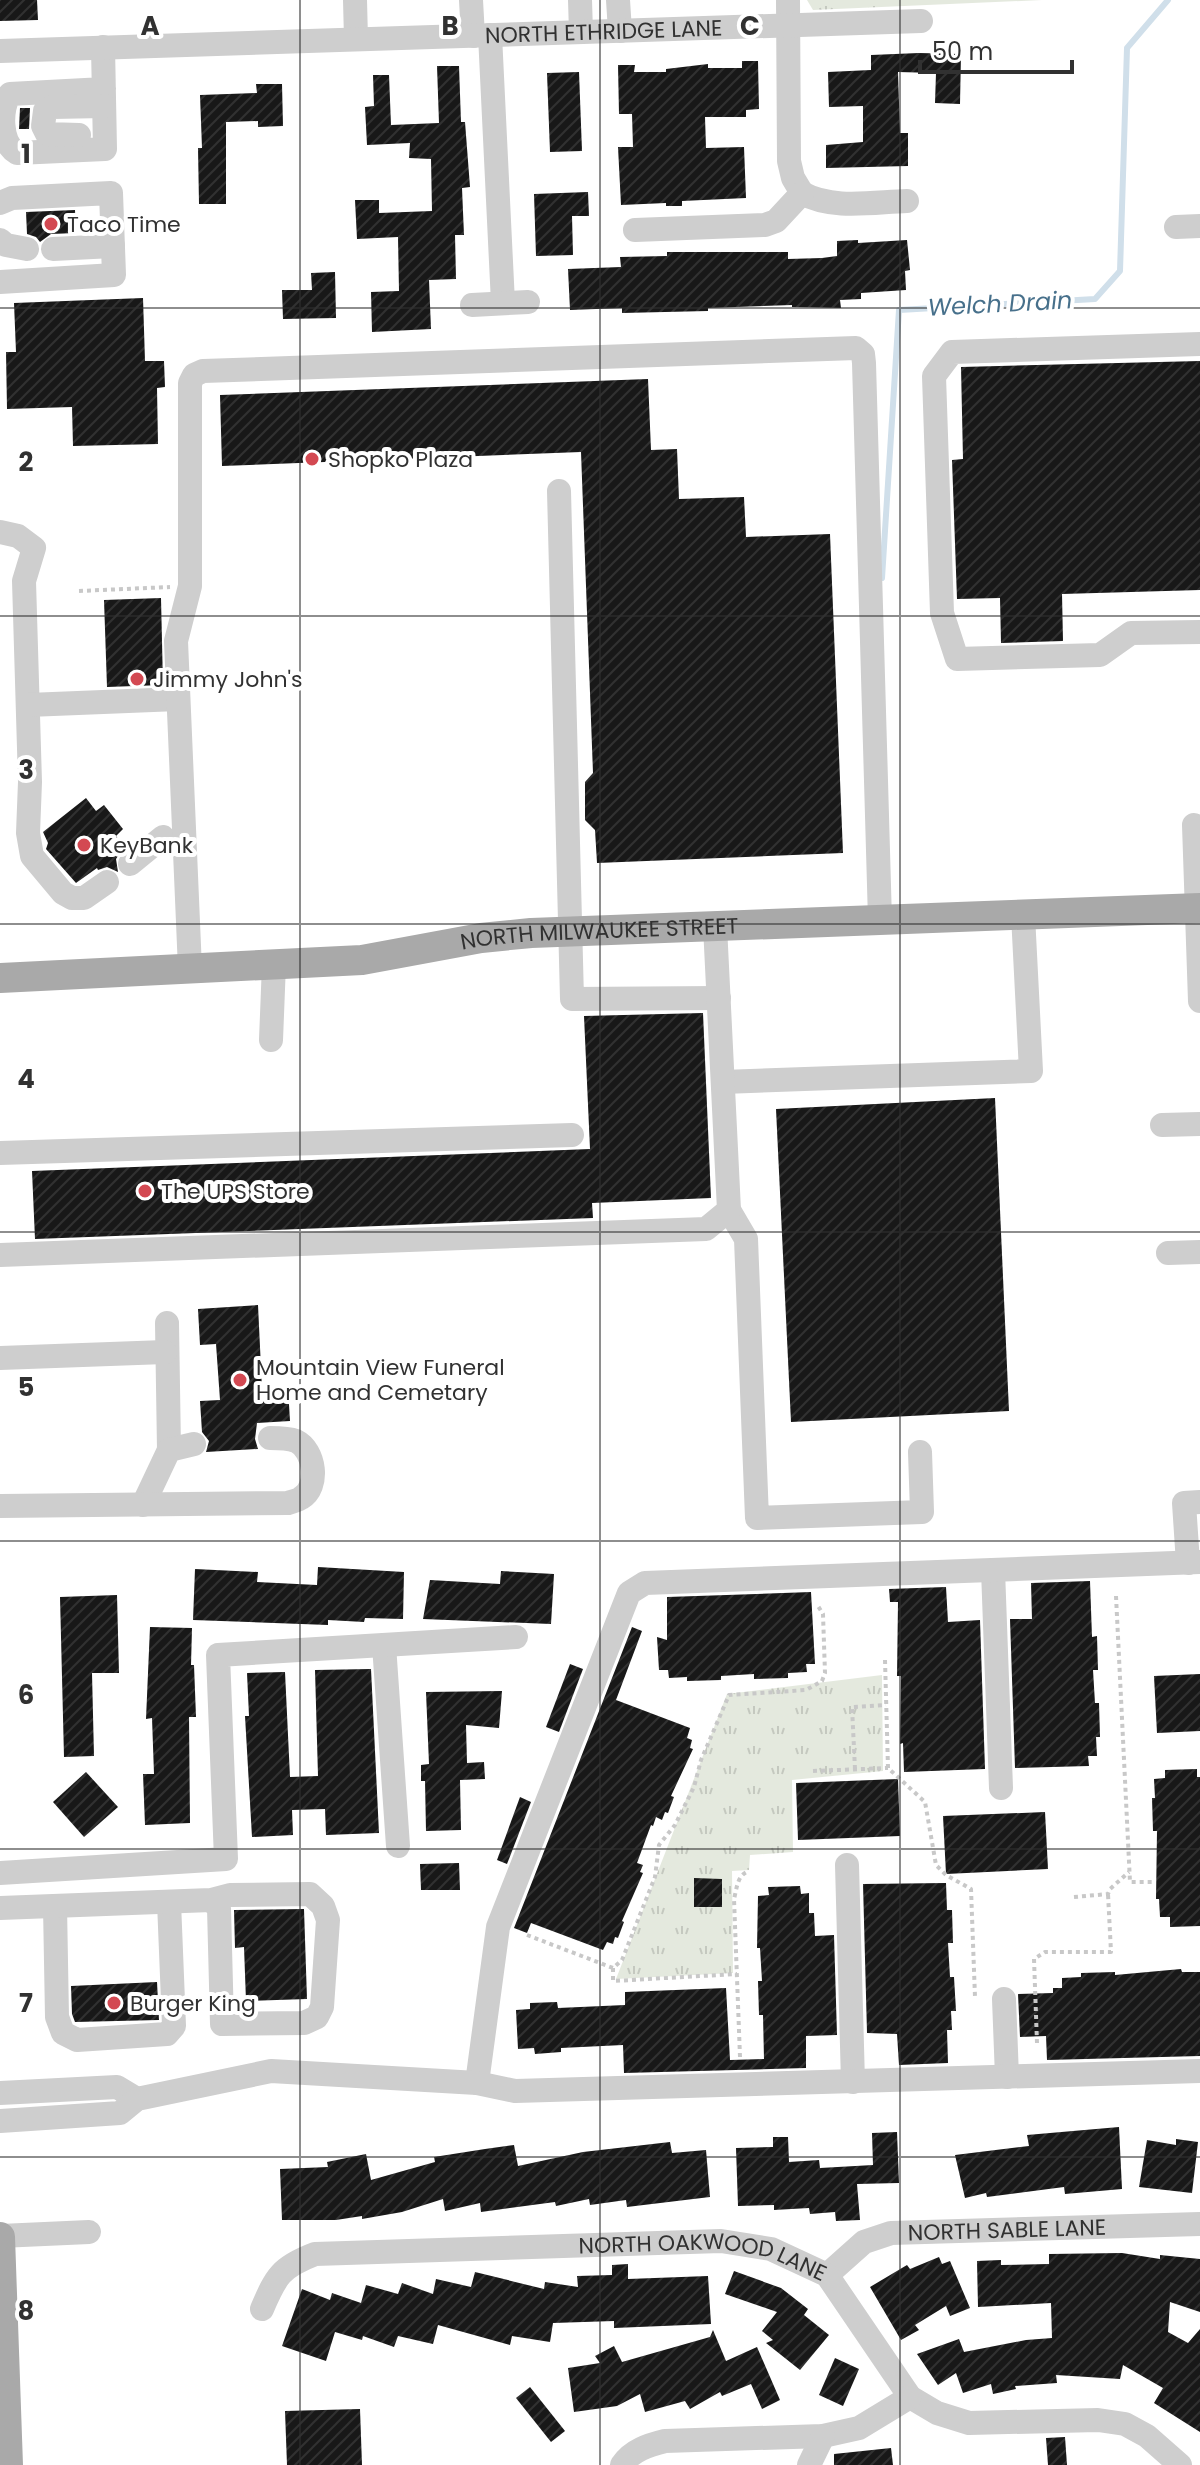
<svg xmlns="http://www.w3.org/2000/svg" width="1200" height="2465" font-family="Poppins,sans-serif">
<defs>
<pattern id="park-tufts" width="24" height="20" patternUnits="userSpaceOnUse" patternTransform="scale(2)"><rect width="24" height="20" fill="#e4e9de"/><path d="M3 7l-1-3M5 7V3M7 7l1-3M15 17l-1-3M17 17v-4M19 17l1-3" fill="none" stroke="#c4c8bf"/></pattern>
<pattern id="building-hatch" width="6" height="6" patternUnits="userSpaceOnUse" patternTransform="scale(2)"><rect width="6" height="6" fill="#181818"/><path d="M-1 1l2-2M0 6l6-6M5 7l2-2" fill="none" stroke="#313131"/></pattern>
</defs>
<rect width="100%" height="100%" fill="#fff"/>
<!-- park -->
<g fill="url(#park-tufts)">
<path d="M807,0H1042L813,10Z"/>
<path d="M882,1675L883,1771L792,1780L793,1852L750,1855L749,1870L732,1871L733,1973L616,1979L727,1694Z"/>
</g>
<g fill="none" stroke-linecap="round" stroke-linejoin="round">
<!-- stream -->
<path stroke="#d0dfea" stroke-width="6" d="M882,578L899,310L1095,299L1120,271L1127,48L1168,0"/>
</g>
<!-- building -->
<g fill="url(#building-hatch)">
<path d="M0,0H37L38,20L0,21Z"/>
<path d="M919,53L961,54L960,104L935,103L936,73L898,72L900,133H908V166L826,168V145L863,142V106L829,107L828,72L871,70V55Z"/>
<path d="M742,61H758L759,109L746,110V117H705L706,148L744,147L746,198L682,201V206H666V203L621,205L618,147H633L632,114H619L618,65H635L634,72H666V69L708,64V68H742Z"/>
<path d="M437,66H459L461,122H465L470,187L462,188L464,235H455L456,279L429,280L431,329L372,332L371,292L399,291L398,237L357,239L355,200H379V213L432,211L431,159L409,158L410,143L367,145L365,107L374,106L373,75H389L391,125L439,123Z"/>
<path d="M579,72L582,151L550,152L547,73Z"/>
<path d="M256,84H282L283,126L258,127V121L226,122V204H199L198,148H202L200,95L257,93Z"/>
<path d="M20,108H30L29,129H19Z"/>
<path d="M588,192L589,216H572L573,255L536,256L534,194Z"/>
<path d="M75,210L76,233L51,234L40,242L36,237L27,234L26,212Z"/>
<path d="M858,240V243L907,240L910,270L905,271L906,290L861,293V299L840,300L841,308L792,307V305L708,308V311L622,313V308L570,310L568,269L621,267L620,257L667,256V252H788V259L822,258L837,256V241Z"/>
<path d="M335,272L336,318L283,319L282,290H312L311,273Z"/>
<path d="M143,298L145,361H164L165,387L157,388L158,444L73,446L72,407L7,409L6,352H16L14,303Z"/>
<path d="M1200,361V590L1062,594L1063,641L1001,643L1000,598L957,599L952,460L963,459L961,367Z"/>
<path d="M648,379L651,450L677,449L679,499L744,497L746,537L830,534L843,853L597,863L595,830L585,820V782L593,773L581,452L222,466L220,395Z"/>
<path d="M161,598L163,685L107,687L104,600Z"/>
<path d="M86,798L96,811L104,805L123,829L116,836L125,847L119,851L120,853L116,859L118,872L107,867L98,870L97,868L76,883L46,849L48,843L43,832Z"/>
<path d="M703,1013L711,1198L592,1203L593,1218L35,1239L32,1171L590,1149L584,1016Z"/>
<path d="M995,1098L1009,1411L791,1422L776,1109Z"/>
<path d="M258,1305L262,1389L288,1388L290,1421L257,1423L255,1439L258,1449L206,1452L209,1441L202,1432L200,1401L220,1400L216,1344L200,1345L198,1309Z"/>
<path d="M318,1567L404,1572L403,1619L365,1618L364,1622L328,1620V1625L193,1620L195,1569L258,1572L257,1582L317,1585Z"/>
<path d="M501,1571L554,1574L551,1624L423,1619L430,1580L500,1584Z"/>
<path d="M1090,1581L1092,1637L1097,1636L1098,1670H1093L1095,1703H1099L1100,1737H1096L1097,1756H1088L1089,1766L1015,1768L1010,1619H1032L1031,1583Z"/>
<path d="M946,1587L948,1622L980,1620L985,1769L904,1772L903,1743L900,1744L901,1676H897L898,1602H890L889,1589Z"/>
<path d="M811,1592L815,1664H806L807,1672L788,1673V1678L754,1679V1674L721,1676V1680L687,1681V1677L669,1678L668,1670H659L657,1637L667,1640V1597Z"/>
<path d="M117,1595L119,1673H92L94,1756L64,1757L60,1597Z"/>
<path d="M150,1627L192,1628L191,1665H194L196,1717H189L190,1823L145,1825L143,1774H154L152,1718L146,1719Z"/>
<path d="M632,1627L642,1631L616,1700L690,1728L687,1738L692,1740L690,1748L693,1749L671,1796L674,1797L668,1813L665,1812L662,1820L656,1817L653,1826L651,1825L637,1863L643,1865L640,1872L643,1873L622,1921L624,1922L618,1938L615,1937L613,1944L607,1942L603,1950L531,1923L527,1933L514,1928Z"/>
<path d="M570,1664L583,1669L559,1732L546,1727Z"/>
<path d="M371,1669L379,1833L326,1835L325,1809L292,1810L293,1835L252,1837L245,1716H249L247,1673L285,1672L290,1777L318,1776L315,1670Z"/>
<path d="M1200,1674V1731L1157,1733L1154,1676Z"/>
<path d="M502,1691L499,1728L466,1725L467,1763L484,1762L485,1779L460,1780L461,1830L426,1831L425,1781H421V1765L429,1764L426,1692Z"/>
<path d="M1197,1769V1777H1200V1926L1170,1927V1917H1160L1159,1899H1156L1157,1831H1153L1152,1798H1155L1154,1779L1165,1778V1770Z"/>
<path d="M86,1772L118,1807L84,1837L53,1802Z"/>
<path d="M898,1779L900,1836L798,1840L796,1783Z"/>
<path d="M520,1797L531,1802L507,1864L497,1860Z"/>
<path d="M1045,1812L1048,1869L946,1874L943,1816Z"/>
<path d="M459,1863L460,1890H421L420,1864Z"/>
<path d="M694,1878L722,1879V1907H694Z"/>
<path d="M946,1883L947,1910H952L953,1943H948L950,1977H954L956,2011H951L952,2030H947L948,2063L899,2065L897,2034L867,2033L863,1884Z"/>
<path d="M800,1886L801,1894L809,1893V1913H814L815,1936L834,1935L837,2035L806,2036V2068L624,2073L623,2045L561,2048V2052L535,2054L534,2048L518,2049L516,2010L530,2009V2003L557,2002L558,2008L625,2005V1992L726,1988L730,2060L764,2059L763,2015H759L758,1981H762L760,1948H757L758,1896L769,1895L768,1887Z"/>
<path d="M304,1909L307,1999L246,2001L244,1947L235,1948L234,1910Z"/>
<path d="M1181,1969L1182,1972H1200V2056L1047,2060L1046,2036L1020,2037L1018,1994L1053,1993V1988H1062V1978L1081,1977V1973L1115,1972V1975Z"/>
<path d="M157,1982L159,2020L75,2022L72,2014L71,1986Z"/>
<path d="M1119,2127L1122,2189L1065,2194L1064,2187L987,2197L986,2193L965,2198L955,2155L1029,2146L1027,2135Z"/>
<path d="M897,2132L899,2183L857,2184L860,2220L836,2221L835,2212L810,2214L809,2208L774,2210V2205L738,2206L736,2148L773,2147V2137H788L789,2162L819,2160L820,2168L873,2165L872,2133Z"/>
<path d="M1176,2139L1198,2142L1192,2193L1139,2187L1147,2140L1176,2145Z"/>
<path d="M670,2142L672,2153L706,2150L710,2197L627,2207L626,2200L590,2205L589,2199L556,2206L555,2202L481,2212L480,2203L445,2211L443,2199L402,2212L362,2219V2216L336,2220H282L280,2169L328,2167L327,2162L366,2154L371,2180L435,2162L434,2157L485,2149L514,2145L518,2166L583,2152Z"/>
<path d="M1122,2253L1160,2259V2255L1200,2259V2312L1170,2302L1168,2332L1188,2343L1200,2329V2432L1154,2403L1163,2388L1123,2365L1120,2379L1056,2375L1057,2383L1015,2386L1016,2389L993,2394L991,2384L963,2393L956,2373L938,2385L917,2354L959,2339L964,2352L1026,2340L1052,2338L1051,2303L978,2307L977,2261L1001,2260V2265L1049,2264V2254Z"/>
<path d="M939,2257L942,2264L950,2261L970,2308L950,2316L946,2306L915,2325L919,2330L901,2340L870,2287L907,2265L910,2269Z"/>
<path d="M628,2264V2279L708,2276L711,2324L614,2328V2321L553,2323L550,2342L512,2336L510,2345L438,2325L433,2344L398,2336L394,2347L363,2336L362,2340L335,2332L326,2361L282,2346L302,2289L330,2300L332,2293L361,2303L366,2285L398,2294L402,2283L433,2294L436,2279L471,2287L475,2272L544,2289L545,2282L578,2287L577,2276L612,2275V2265Z"/>
<path d="M734,2271L781,2288L808,2309L804,2315L829,2335L800,2370L766,2343L773,2340L762,2331L777,2312L725,2294Z"/>
<path d="M713,2330L726,2361L757,2347L780,2400L762,2409L751,2384L722,2396L720,2392L690,2409L685,2401L645,2412L640,2394L617,2406L574,2412L568,2368L600,2363L595,2356L614,2346L622,2362L710,2337Z"/>
<path d="M835,2358L859,2369L843,2406L819,2395Z"/>
<path d="M530,2387L565,2431L551,2442L516,2398Z"/>
<path d="M360,2409L362,2465H287L285,2411Z"/>
<path d="M1065,2437L1067,2465H1048L1046,2438Z"/>
<path d="M891,2448L893,2465H834V2454Z"/>
</g>
<g fill="none" stroke-linecap="round" stroke-linejoin="round">
<!-- path -->
<g stroke="#c8c8c8" stroke-width="4" stroke-dasharray="4 4" stroke-linecap="butt">
<path d="M79,591L170,587"/>
<path d="M1116,1596L1130,1882H1153"/>
<path d="M885,1660L888,1768L925,1802L936,1865L946,1875L971,1889L975,1997"/>
<path d="M855,1769L852,1707L886,1705"/>
<path d="M813,1771L888,1768"/>
<path d="M1074,1897L1108,1894L1110,1889L1129,1872"/>
<path d="M527,1935L613,1968L622,1960L655,1877L659,1845L675,1825L694,1787L701,1760L729,1695L806,1690L822,1681L825,1673L823,1614L818,1606"/>
<path d="M613,1968V1981L737,1974"/>
<path d="M1037,2043L1034,1959L1045,1952H1111L1108,1894"/>
<path d="M740,2057L734,1899C737,1888 737,1875 749,1871"/>
</g>
<!-- minor -->
<g stroke="#cecece" stroke-width="24">
<path d="M355,0L356,39"/>
<path d="M471,0L473,36"/>
<path d="M580,0L581,32"/>
<path d="M618,0L620,31"/>
<path d="M788,0L789,161L793,178L802,193"/>
<path d="M490,35L503,303"/>
<path d="M103,47L105,149L17,153C0,143 0,108 10,94L104,89"/>
<path id="s1" d="M0,51L921,21"/>
<path d="M79,135L47,134L43,126L45,111L52,107L104,106"/>
<path d="M802,193C832,210 873,202 907,201"/>
<path d="M0,203L12,198L111,193L114,275L0,282"/>
<path d="M1176,227L1200,226"/>
<path d="M635,230L765,225L776,221L802,193"/>
<path d="M0,240L6,245L27,249"/>
<path d="M53,249L113,246"/>
<path d="M472,305L528,302"/>
<path d="M1200,344L952,352L934,376L942,613L957,659L1100,655L1131,633L1200,632"/>
<path d="M559,491L572,999L719,998"/>
<path d="M0,532L18,536L34,548L24,581L30,782L28,833L32,856L63,893L72,898H84L107,882"/>
<path d="M28,705L178,699"/>
<path d="M1194,825L1200,1001"/>
<path d="M130,864L163,837"/>
<path d="M190,969L176,641L190,586V383L194,375L203,371L856,348L863,354L864,363L880,920"/>
<path d="M271,1040L274,964"/>
<path d="M723,1082L1031,1071L1023,915"/>
<path d="M1162,1125L1200,1124"/>
<path d="M0,1153L572,1135"/>
<path d="M729,1210L746,1239L757,1518L922,1512L920,1452"/>
<path d="M1168,1253L1200,1252"/>
<path d="M0,1255L706,1229L729,1210L715,926"/>
<path d="M167,1323L169,1450"/>
<path d="M0,1358L165,1352"/>
<path d="M143,1505L169,1450L194,1444"/>
<path d="M0,1506L288,1503C293,1501 297,1501 301,1498C320,1487 315,1450 296,1441C288,1438 278,1438 270,1438"/>
<path d="M1188,1563L1184,1503L1200,1502"/>
<path d="M993,1570L1001,1788"/>
<path d="M384,1645L398,1846"/>
<path d="M847,1865L853,2082"/>
<path d="M0,1873L226,1859L218,1655L516,1637"/>
<path d="M55,1906L57,2017L63,2033L77,2040L167,2034L174,2026L169,1902"/>
<path d="M0,1908L211,1900L230,1895L310,1894L323,1906L328,1920L322,2007L317,2017L304,2023L222,2024L219,1908L211,1900"/>
<path d="M1004,1999L1007,2077"/>
<path d="M477,2083L498,1927L629,1593L645,1583L1200,1562"/>
<path d="M0,2093L117,2087L137,2099"/>
<path d="M0,2121L120,2113L137,2099L271,2071L477,2083L515,2091L1200,2071"/>
<path d="M0,2236L89,2232"/>
<path id="s2" d="M827,2275L864,2242L891,2233L1200,2224"/>
<path id="s3" d="M262,2309C276,2276 281,2267 315,2254L721,2241L771,2249L827,2275L910,2397L937,2413L969,2423L1098,2420L1125,2424L1147,2436L1180,2465"/>
<path d="M622,2465C632,2450 649,2445 665,2441L823,2436L859,2428L910,2397"/>
<path d="M809,2465L823,2436"/>
</g>
<!-- major -->
<g stroke="#a9a9a9" stroke-width="30">
<path id="s4" d="M0,978L362,960L481,938L531,933L1200,908"/>
<path d="M0,2237L8,2465"/>
</g>
</g>
<!-- grid -->
<path fill="none" stroke="#313131" stroke-width="2" stroke-opacity="0.55" d="M300,0V2465M600,0V2465M900,0V2465M0,308H1200M0,616H1200M0,924H1200M0,1232H1200M0,1541H1200M0,1849H1200M0,2157H1200"/>
<!-- markers -->
<g fill="#d34952" stroke="#fff" stroke-width="3">
<circle cx="51" cy="224" r="8"/>
<circle cx="312" cy="459" r="8"/>
<circle cx="137" cy="679" r="8"/>
<circle cx="84" cy="845" r="8"/>
<circle cx="145" cy="1191" r="8"/>
<circle cx="240" cy="1380" r="8"/>
<circle cx="114" cy="2003" r="8"/>
</g>
<g text-anchor="middle" stroke-width="8" stroke-linejoin="round" paint-order="stroke">
<!-- street labels -->
<g font-size="22" fill="#313131" stroke="#fff">
<text dy="8" stroke="none"><textPath href="#s1" startOffset="604">NORTH ETHRIDGE LANE</textPath></text>
<text dy="8" stroke="none"><textPath href="#s4" startOffset="602">NORTH MILWAUKEE STREET</textPath></text>
<text dy="8" stroke="none"><textPath href="#s2" startOffset="194">NORTH SABLE LANE</textPath></text>
<text dy="8" stroke="none"><textPath href="#s3" startOffset="470">NORTH OAKWOOD LANE</textPath></text>
</g>
<!-- poi labels -->
<g font-size="22" fill="#313131" stroke="#fff" text-anchor="start">
<text x="67" y="232">Taco Time</text>
<text x="328" y="467">Shopko Plaza</text>
<text x="153" y="687">Jimmy John's</text>
<text x="100" y="853">KeyBank</text>
<text x="161" y="1199">The UPS Store</text>
<text x="256" y="1375">Mountain View Funeral<tspan x="256" dy="25">Home and Cemetary</tspan></text>
<text x="130" y="2011">Burger King</text>
</g>
<!-- water labels -->
<g font-size="24" font-style="italic" fill="#47708b" stroke="#fff">
<text transform="translate(1000 304) rotate(-3)" y="8">Welch Drain</text>
</g>
</g>
<g font-size="26" text-anchor="middle" font-weight="bold" fill="#313131" stroke="#fff" stroke-width="8" stroke-linejoin="round" paint-order="stroke">
<text x="150" y="35">A</text>
<text x="450" y="35">B</text>
<text x="750" y="35">C</text>
<text x="26" y="163">1</text>
<text x="26" y="471">2</text>
<text x="26" y="779">3</text>
<text x="26" y="1088">4</text>
<text x="26" y="1396">5</text>
<text x="26" y="1704">6</text>
<text x="26" y="2012">7</text>
<text x="26" y="2320">8</text>
</g>
<!-- scale -->
<path d="M920 60v12h152v-12" fill="none" stroke="#313131" stroke-width="4"/>
<text x="932" y="60" font-size="24" fill="#313131" stroke="#ffffff" stroke-width="6" paint-order="stroke">50 m</text>
</svg>
